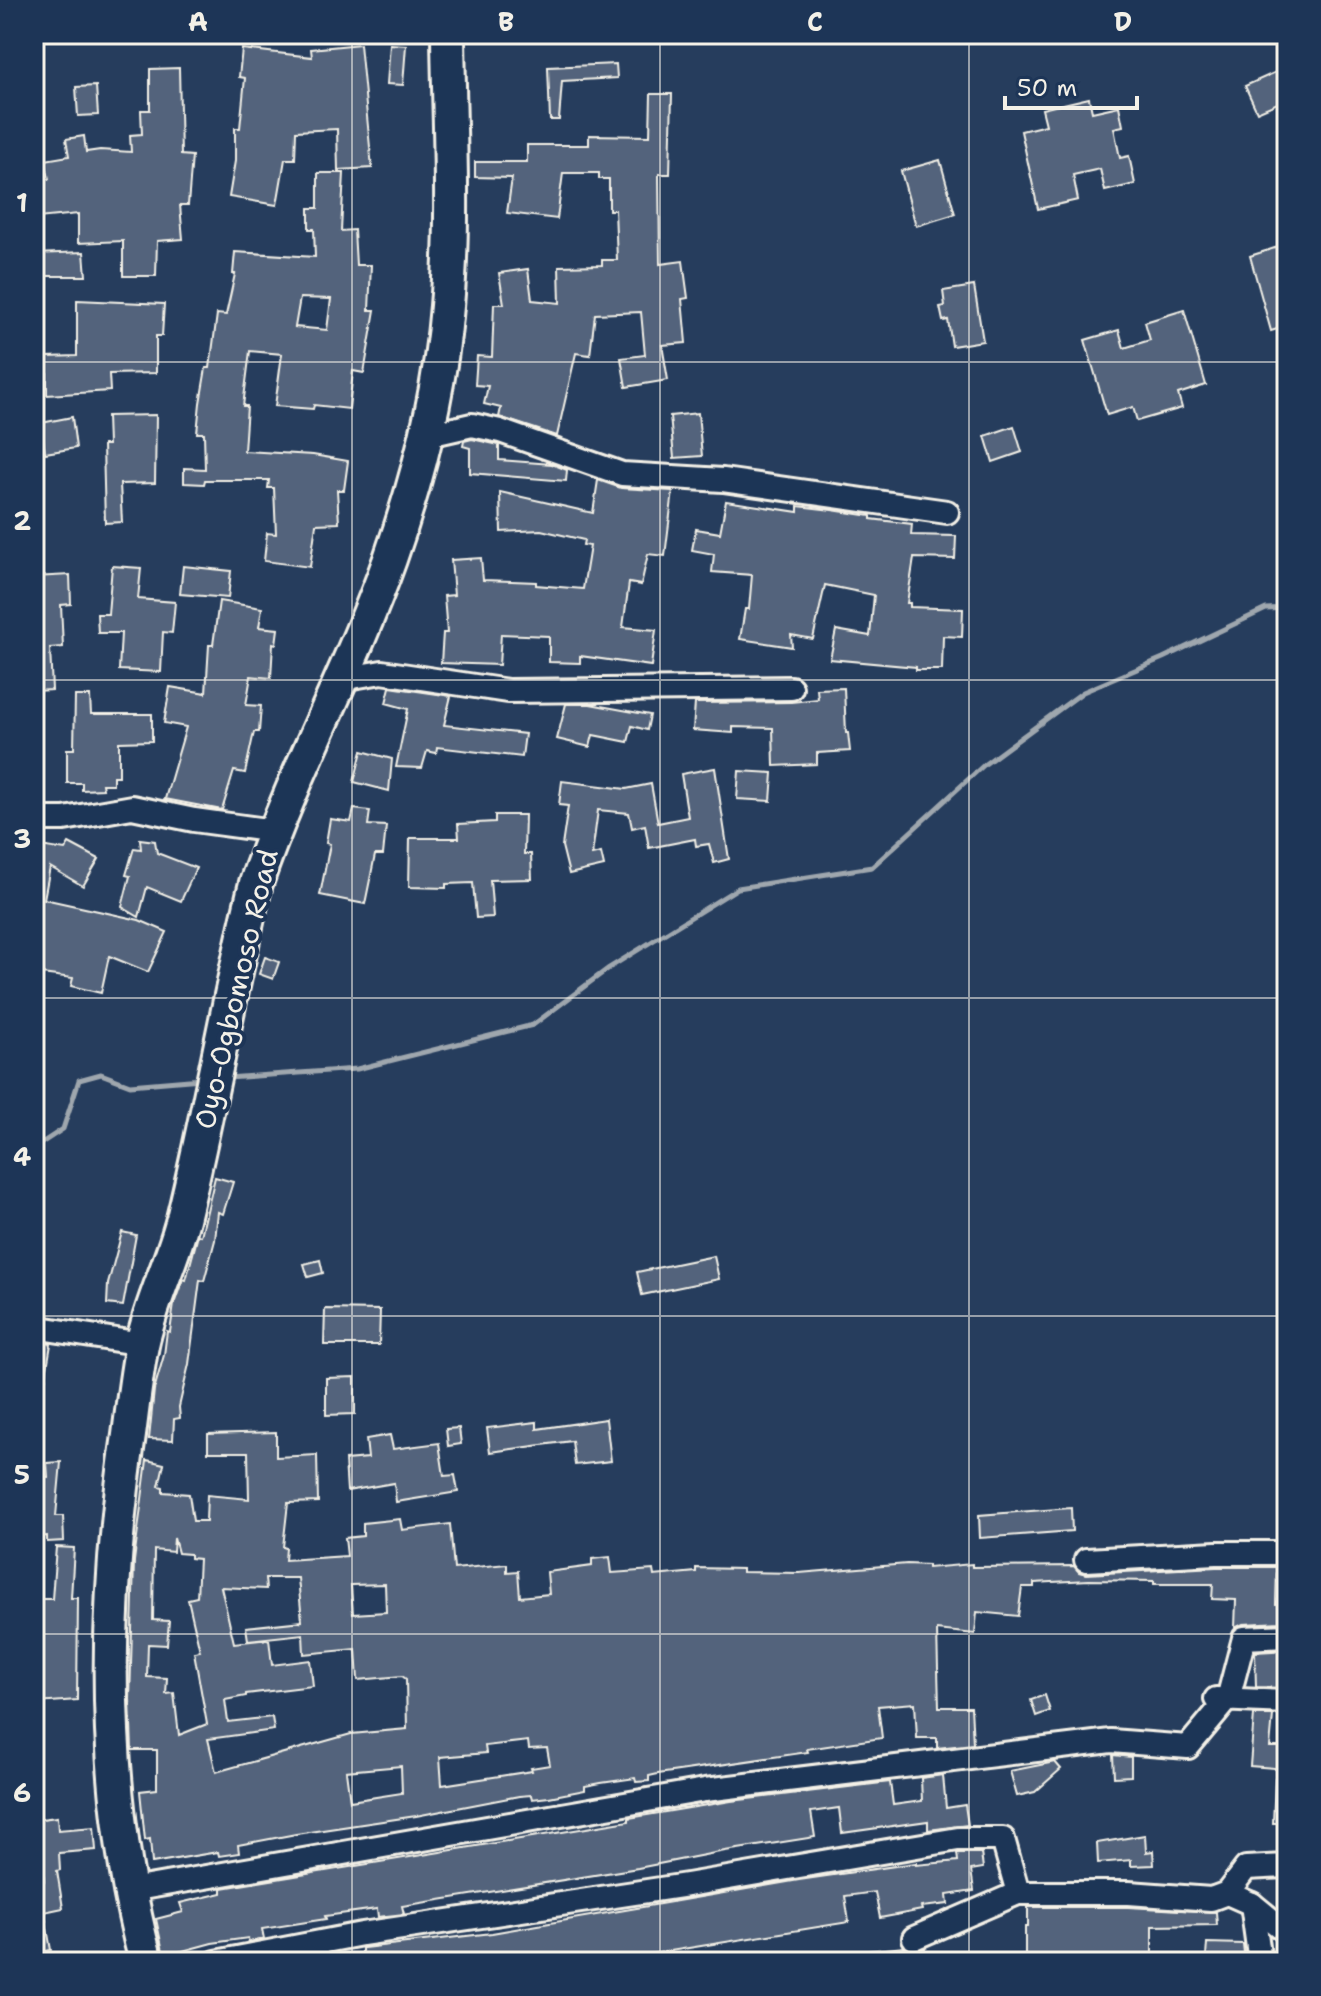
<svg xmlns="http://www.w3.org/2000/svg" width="1321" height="1996" font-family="'Shantell Sans',sans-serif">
<rect width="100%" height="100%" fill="#263d5d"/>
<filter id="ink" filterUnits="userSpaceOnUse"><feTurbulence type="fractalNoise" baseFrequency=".0125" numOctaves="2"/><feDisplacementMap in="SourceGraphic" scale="16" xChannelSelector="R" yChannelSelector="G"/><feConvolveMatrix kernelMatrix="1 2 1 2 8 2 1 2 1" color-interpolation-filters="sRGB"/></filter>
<g filter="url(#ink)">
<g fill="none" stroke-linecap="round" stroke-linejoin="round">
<!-- stream -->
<g stroke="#9fa7ae" stroke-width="5">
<path d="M227,1078L357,1069L533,1025L609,968L738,888L872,867L985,764L1083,692L1163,658L1266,609L1287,608"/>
<path d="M34,1148L63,1129L79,1080L101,1074L130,1085L201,1079"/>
</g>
</g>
<!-- building -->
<g fill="#52647b" stroke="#f4f1e8" stroke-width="2" fill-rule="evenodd">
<path d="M360,44L372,168L338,170L337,129L296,131L295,159H285L277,205L229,197L235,161V128H240L245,78L239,77L242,49L312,57L311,49Z"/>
<path d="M390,44L406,45L403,85L387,84Z"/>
<path d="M616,64L617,78L562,81L559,120H550L548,67Z"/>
<path d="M179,68L181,155L192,156L188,205H180L183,239L157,241L156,276H123V241L78,243V214L38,218L34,180L49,179L45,160L69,156L66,139L84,136L86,152L100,150L131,152L130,135L142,134L141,110H150V69Z"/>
<path d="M1276,72L1287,99L1257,112L1245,86Z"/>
<path d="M96,86L98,115L78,116L76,87Z"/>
<path d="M651,94H672L670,174H659L660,264L683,261L688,298L682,299L686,343L662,345L668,380L626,387L621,358L645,355L641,312L595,314L590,355L576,353L557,436L499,417L501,408L484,404L488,386L475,385L477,356L492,357L494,304H504L499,273L528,269L532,300L560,303L559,266L602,265V260H617L615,210H609V179H599V173H563L557,219L507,213L512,178L475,177V162H527V145H589V135L650,136Z"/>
<path d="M1089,98L1092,112L1119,106L1123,126L1114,128L1120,158L1129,156L1135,184L1105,191L1100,169L1073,175L1078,200L1038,209L1021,131L1046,125L1042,109Z"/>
<path d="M940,160L955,214L916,226L901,171Z"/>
<path d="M318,173H344L341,231L354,230L356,265H371L369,310H375L364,373L353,371L349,409L314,405L313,409L275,406L282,354L250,351L243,406H247L244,451L313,455L348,461L344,490H337L339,523L316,524L310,567L264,561L267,533L276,534L274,488H268L269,480H205L204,484L184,483V468L205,469L204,433H197L200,403L206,368H210L217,314L226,315L235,274H233L235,252L315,257L314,229H309V208H318ZM300,298L331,299L327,330L295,327Z"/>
<path d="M1287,244V326L1271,331L1250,256Z"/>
<path d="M84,252L86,276H36L35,254Z"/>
<path d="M974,286L983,341L952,346L948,320L943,321L940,307L945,306L943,291Z"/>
<path d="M77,300L164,304L162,336H156V373L109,374L110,391L47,395V357L77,356Z"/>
<path d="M1184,310L1206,385L1178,394L1182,408L1137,421L1133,407L1107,415L1085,340L1119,330L1124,348L1150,340L1145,322Z"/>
<path d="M698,413L702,456L674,458L670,416Z"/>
<path d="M156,415L155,483L120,484L122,522L105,523L103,445H108L107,416Z"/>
<path d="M72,417L76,448L45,453L41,423Z"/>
<path d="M1014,426L1022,452L993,462L985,436Z"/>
<path d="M472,439L499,445V460L552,464L567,470L566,481L470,473V448L463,446L464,441Z"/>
<path d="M598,480L621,488L673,491L665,556L648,554L641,585L629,583L623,627L656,630L651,666L580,656V663L549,662V636L501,634L499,665L441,663L443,633H447L444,596L454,595L451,560L481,558L483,580L536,582V585L583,589L590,546L583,545L584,540L541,530L501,532L500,492L593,513Z"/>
<path d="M726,501L798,512V506L832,510L871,516V519L912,524L911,535L956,536L955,559L914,558L907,603H910V607L963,609L962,637L943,636L942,670H916V667L830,659L836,630L870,636L874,595L825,585L813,639L791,635L792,647L740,639L745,609H749L752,575L712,572L714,554L692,550L696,529L720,533Z"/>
<path d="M112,566L141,568L138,599L175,602L172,633L163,632L161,672L119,670L121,633H98L97,614H108Z"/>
<path d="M183,566L231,571L228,598L180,594Z"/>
<path d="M70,575L71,604L61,605L63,647L50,648L52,690L34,691V577Z"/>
<path d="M219,601L262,608L259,627L278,629L276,644L273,643L271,678L251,676L246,705L261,706L259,732H254L245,773L234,771L222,810L165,799L186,727L164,723L170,687L206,693L209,645H213Z"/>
<path d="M390,687L451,696L444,725L525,734L522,757L437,747L436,753L427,751L422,768L396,767L408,709L386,703Z"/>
<path d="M844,688L846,733H848L850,751L817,753V764L774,766L773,728L733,727V733L693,730L695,703L791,702L818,699L817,689Z"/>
<path d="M75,696H90L91,714H152V741L119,742V776H113V784H102L103,789L82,790V783H67V749H74Z"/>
<path d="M566,704H590L650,715L647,730L632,726L628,742L593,735L590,747L557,739Z"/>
<path d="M362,751L392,759L389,791L354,782Z"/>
<path d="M715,768L729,859L714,863L709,844L696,846L695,839L649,848L645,825L632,828L629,813L598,810L592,855L601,853L604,866L569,874L562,846L568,806L559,805L562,781L626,789L651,784L658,823L688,817L681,774Z"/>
<path d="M739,771L773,773L771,801L737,799Z"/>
<path d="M354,809L370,811L368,825L386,826L383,855H375L365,904L320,895L330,844L326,843L330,819L351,822Z"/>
<path d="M495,815H525L524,854H531L532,879L490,880L493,917L476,918L473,883L446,884V888L409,887L410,838H459L458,824L495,822Z"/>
<path d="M140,839L155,841L157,853L196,868L181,901L147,887L139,917L122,907L130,876L126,875L134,848L141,849Z"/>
<path d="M69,843L99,859L83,886L50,867L44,899L139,920L167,932L148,972L109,956L101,993L71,986L73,978L34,973V845L65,850Z"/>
<path d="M265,957L279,962L273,979L259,974Z"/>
<path d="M215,1177L233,1182L223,1214L218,1212L215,1240L204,1281L200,1280L189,1364L179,1407L180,1418L174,1419L173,1440L149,1439L154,1390L164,1355L167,1331L170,1332L174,1304L183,1279L186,1280L198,1235L201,1236Z"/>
<path d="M122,1232L136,1235L123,1306L107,1304L108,1284Z"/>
<path d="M714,1256L719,1279L642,1295L637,1272Z"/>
<path d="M320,1260L323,1273L308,1277L304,1264Z"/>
<path d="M325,1309L380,1310L379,1345H324Z"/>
<path d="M34,1341L51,1344L42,1398H34Z"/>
<path d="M355,1377V1414L326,1415V1378Z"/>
<path d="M606,1419L611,1461L575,1465L572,1441L490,1452L487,1428L537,1422V1429Z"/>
<path d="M459,1428L461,1444L448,1446L446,1429Z"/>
<path d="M276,1432V1457L317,1455L318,1502L288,1503L283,1547L286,1548L285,1560L347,1556L345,1538L363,1536V1523L400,1519L402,1530L450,1524L454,1569L507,1564V1572L518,1571L520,1597L549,1594L547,1572L592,1566V1559L610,1557L612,1573L653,1570L654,1576L696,1572V1568L742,1569V1572L799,1573L907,1564L928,1565V1568L972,1564V1567L1074,1566L1079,1572L1087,1574L1216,1567H1277L1276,1604H1282L1281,1622L1243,1624L1235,1628L1236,1600L1212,1599L1213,1584H1154V1581L1089,1580L1034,1583V1587H1022L1018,1616L977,1612L975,1634L937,1630L939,1707H971L973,1744L937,1748V1738H917L915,1703L878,1706L882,1738L807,1749L808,1752L658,1774L649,1776V1781L636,1782L635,1778L601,1783L585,1786V1790L549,1797L532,1799L531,1795L519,1796L416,1816L296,1834L238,1845L239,1853L219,1856L218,1852L152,1863L150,1839L145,1840L140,1791L157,1789V1750H132L130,1699L134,1561L147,1460L164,1464L159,1486L163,1487V1492L189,1494L193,1521H206L207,1495L249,1499L248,1452H208V1434ZM174,1538L178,1553L190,1554V1558L199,1559L197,1597L188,1599L200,1651L194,1652L207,1724L179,1735L174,1693L166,1694L167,1678L147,1677L148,1644L167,1645L169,1621L153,1620L154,1550L173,1552ZM265,1578H298L302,1621L246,1627L248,1640L303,1634L304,1654L356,1649L358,1680L402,1676L406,1679L407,1729L351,1734L216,1772L208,1739L274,1730L272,1717L228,1722L225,1700L246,1696V1694L313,1686L310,1660L272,1665L269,1639L234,1643L221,1587L266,1589ZM385,1584L386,1612L353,1614L351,1585ZM528,1741L529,1749L547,1748L550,1765L531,1768L532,1771L442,1785L440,1757L486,1753L485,1746ZM401,1766L402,1793L350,1801L346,1771Z"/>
<path d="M390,1435L393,1449L439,1443L444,1476L455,1475L458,1492L396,1502L394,1483L347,1491L345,1460L368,1458L366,1439Z"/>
<path d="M61,1462L56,1516H63L64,1541L47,1542V1536L34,1537V1476L48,1477L47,1463Z"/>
<path d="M1071,1508L1072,1531L980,1538L979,1515Z"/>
<path d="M56,1547L74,1548L71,1598H78L77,1700L37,1703L34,1686L36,1599H52Z"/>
<path d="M1287,1650V1688L1256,1687L1255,1652Z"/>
<path d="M1045,1695L1050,1711L1036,1716L1031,1700Z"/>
<path d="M1254,1715H1273L1270,1747H1287V1769L1250,1766Z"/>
<path d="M1113,1755L1131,1757V1776L1114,1777Z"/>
<path d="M1055,1762L1061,1769L1035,1792L1017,1796L1010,1771Z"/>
<path d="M943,1775L946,1808L965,1805L968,1825L928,1830V1821L842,1833L839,1808L811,1812L815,1837L725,1851L638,1868L402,1906L404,1914L378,1917L377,1909L325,1916L326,1919L262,1929L264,1939L249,1942L248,1938L212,1943L164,1956L156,1919L183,1912L180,1903L222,1893V1888L629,1821V1818L731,1801L890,1782L893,1805L922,1801L921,1778Z"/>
<path d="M1275,1778L1287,1779V1823H1273Z"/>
<path d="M57,1817L58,1830L94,1827L96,1850L59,1853L60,1870L57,1871L63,1908L44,1912L51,1950L34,1953V1883L44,1881L39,1835L34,1836V1820Z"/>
<path d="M1145,1835L1146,1852L1153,1851L1154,1865L1131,1866V1860L1098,1863L1097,1843Z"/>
<path d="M957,1853H981L983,1868L971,1870L974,1891L947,1895L948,1904L921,1907L922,1910L880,1918L875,1892L845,1896L849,1922L603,1962H362V1948H364L492,1933L799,1880L916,1863V1865L958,1861Z"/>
<path d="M1028,1907H1128L1216,1912L1217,1925L1152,1926V1957L1116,1958V1962H1025V1927H1028Z"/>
<path d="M1207,1943L1243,1944L1245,1962H1216V1958L1206,1957Z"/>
<path d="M904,1947L913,1952L925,1949L926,1962H860L859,1952Z"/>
</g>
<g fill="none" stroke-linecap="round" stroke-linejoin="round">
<!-- minor casing -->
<g stroke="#f4f1e8" stroke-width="28">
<g id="minor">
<path d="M424,436L472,425L500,431L622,474L723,480L947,512"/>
<path d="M341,679L382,672L508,691L791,688"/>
<path d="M34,819H64L132,807L194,820L274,831"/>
<path d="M34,1327L142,1344"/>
<path d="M1086,1560L1216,1553H1287"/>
<path d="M1216,1699L1287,1702"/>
<path d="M131,1890L705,1790L1111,1741L1188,1747L1228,1699L1244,1638L1287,1636"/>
<path d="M1227,1893L1252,1904L1285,1931L1287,1930"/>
<path d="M1252,1904L1260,1962"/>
<path d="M914,1938L1018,1893H1129L1211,1899L1227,1893L1246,1868L1287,1866"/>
<path d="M216,1962L362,1934L687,1885L958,1839H1003L1018,1893"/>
</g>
</g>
<!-- highway casing -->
<g stroke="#f4f1e8" stroke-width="38">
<path id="highway" d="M146,1962C101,1790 103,1610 129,1435C133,1405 136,1375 142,1345C151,1302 172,1262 183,1219C210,1108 229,994 256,883C294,772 351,669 390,559C418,479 440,391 447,306C455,216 449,124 448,34"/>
</g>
<!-- minor -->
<use href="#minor" stroke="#1d3557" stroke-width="22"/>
<!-- highway -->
<use href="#highway" stroke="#1d3557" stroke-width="32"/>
</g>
</g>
<!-- grid -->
<path fill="none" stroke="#f4f1e8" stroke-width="2" stroke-opacity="0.55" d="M352,34V1962M660,34V1962M969,34V1962M34,362H1287M34,680H1287M34,998H1287M34,1316H1287M34,1634H1287"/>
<g text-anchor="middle" stroke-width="8" stroke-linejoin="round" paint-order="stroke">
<!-- street labels -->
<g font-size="28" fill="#f4f1e8" stroke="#1d3557">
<text transform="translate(236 989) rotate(-77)" y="10">Oyo-Ogbomoso Road</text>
</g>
</g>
<!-- margin -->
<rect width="1321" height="1996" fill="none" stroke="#1d3557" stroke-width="88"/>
<!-- scale -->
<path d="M1005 96v12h132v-12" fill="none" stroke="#f4f1e8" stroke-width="4"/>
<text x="1017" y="96" font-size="24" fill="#f4f1e8" stroke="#1d3557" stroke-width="6" paint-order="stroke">50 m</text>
<rect x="44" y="44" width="1233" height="1908" fill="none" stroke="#f4f1e8" stroke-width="3"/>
<g font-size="26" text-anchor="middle" font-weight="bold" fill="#f4f1e8">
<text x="198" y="31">A</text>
<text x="506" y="31">B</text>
<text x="815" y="31">C</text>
<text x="1123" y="31">D</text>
<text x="22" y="212">1</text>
<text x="22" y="530">2</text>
<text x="22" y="848">3</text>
<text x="22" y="1166">4</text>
<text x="22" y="1484">5</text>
<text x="22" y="1802">6</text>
</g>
</svg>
